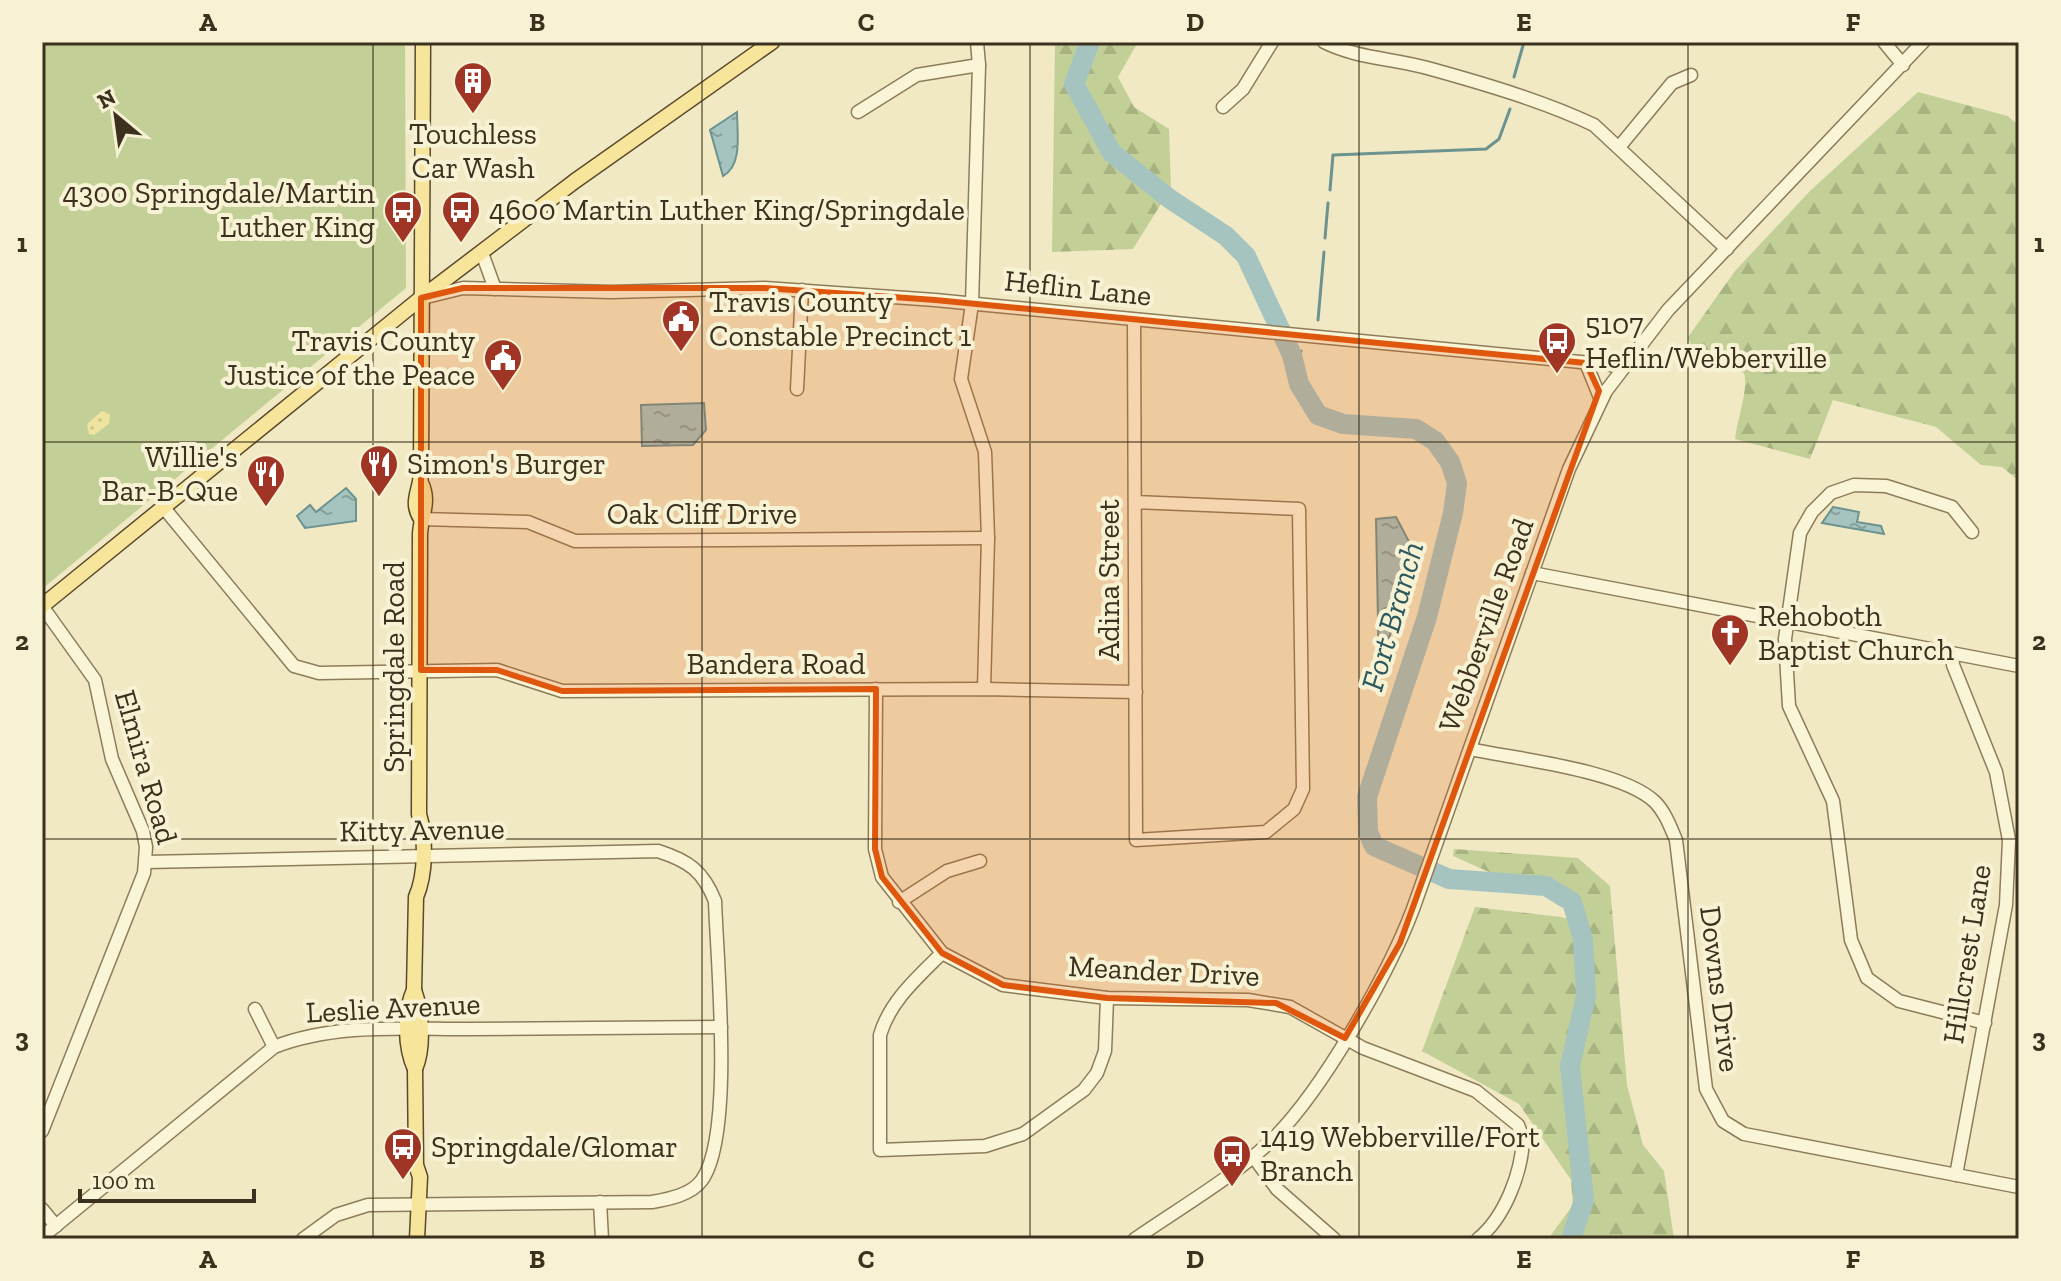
<svg xmlns="http://www.w3.org/2000/svg" width="2061" height="1281" font-family="'Zilla Slab',serif">
<defs>
<pattern id="forest-firs" width="22" height="20" patternUnits="userSpaceOnUse" patternTransform="scale(2)"><rect width="22" height="20" fill="#c2d097"/><path d="M5 1l3.5 6h-7zM16 11l3.5 6h-7z" fill="#a8b382"/></pattern>
<pattern id="sand-dots" width="8" height="8" patternUnits="userSpaceOnUse" patternTransform="scale(2)"><rect width="8" height="8" fill="#eee4a0"/><path d="M2 2h.1M6 6h.1" fill="none" stroke="#cdc489" stroke-width="1.8" stroke-linecap="round"/></pattern>
<pattern id="water-ripples" width="26" height="14" patternUnits="userSpaceOnUse" patternTransform="scale(2)"><rect width="26" height="14" fill="#a6c4bf"/><path d="M2 4q2-2 4 0t4 0M15 11q2-2 4 0t4 0" fill="none" stroke="#88a09b"/></pattern>
</defs>
<rect width="100%" height="100%" fill="#f1e9c4"/>
<!-- green -->
<path fill="#c2d097" d="M42,42H405L406,288L42,589Z"/>
<!-- forest -->
<g fill="url(#forest-firs)">
<path d="M1055,42H1138L1118,77L1134,107L1169,129L1171,188L1133,249L1052,252Z"/>
<path d="M1918,92L2008,116L2019,126V481L2002,467L1981,465L1936,427L1833,400L1810,459L1735,439C1737,420 1749,388 1744,373C1723,365 1694,361 1688,337L1735,271L1810,191Z"/>
<path d="M1454,849L1578,858L1610,886L1627,1085L1643,1145L1664,1171L1674,1239H1548L1573,1205L1571,1180L1519,1104L1422,1051L1475,907L1561,917L1584,923L1576,899L1550,883L1489,872L1453,856Z"/>
</g>
<!-- sand -->
<path fill="url(#sand-dots)" d="M102,411L110,414L109,424L94,435L89,434L87,424Z"/>
<!-- water -->
<g fill="url(#water-ripples)" stroke="#6c938f" stroke-width="2">
<path d="M737,112C737,133 743,165 723,176L710,130Z"/>
<path d="M704,403L706,430L693,445L642,446L641,405Z"/>
<path d="M346,488L356,499V521L305,528L297,516L310,505L316,512Z"/>
<path d="M1833,507L1859,512L1857,522L1881,526L1884,534L1822,523Z"/>
<path d="M1396,517L1415,553L1379,671L1376,519Z"/>
</g>
<g fill="none" stroke-linecap="round" stroke-linejoin="round">
<!-- stream -->
<g stroke="#6c938f" stroke-width="3">
<path d="M1514,77L1524,42"/>
<path d="M1330,190L1333,155L1486,149L1499,139L1510,109"/>
<path d="M1325,238L1328,203"/>
<path d="M1318,320L1324,252"/>
<path d="M1294,364L1301,351"/>
</g>
<!-- river -->
<path stroke="#a6c4bf" stroke-width="20" d="M1090,42L1074,84L1112,153L1170,199L1226,236L1246,256L1292,355L1299,384L1318,415L1343,424L1416,429L1435,441L1450,462L1457,483L1453,513L1427,617L1367,797L1368,832L1374,846L1449,879L1546,886L1572,902L1583,939L1586,996L1570,1066L1584,1200L1571,1239"/>
<!-- minor casing -->
<g stroke="#8d7c59" stroke-width="15">
<g id="minor">
<path d="M977,42L979,65L972,304L961,379L985,452L988,538L984,689"/>
<path d="M1324,42C1358,59 1394,58 1431,69C1485,84 1543,101 1594,125L1727,249"/>
<path d="M1884,42L1903,65"/>
<path d="M1223,107L1243,89L1272,42"/>
<path d="M858,112L917,75L979,65"/>
<path d="M1620,146L1672,83L1691,75"/>
<path d="M482,253L495,289"/>
<path d="M422,298L463,288L611,292L765,288L935,300L1622,366"/>
<path d="M1134,320L1136,840L1266,832L1294,809L1303,789L1299,509L1135,502"/>
<path d="M1586,363L1601,400"/>
<path d="M797,389L802,290"/>
<path d="M164,508L294,666L319,673L497,670L562,691L984,689L1136,692"/>
<path d="M421,519L528,522L575,541L988,538"/>
<path d="M1972,532L1952,507L1886,486L1854,485L1831,493L1812,512L1800,533L1785,639L1789,706L1833,801L1851,940L1867,978L1899,1001L1985,1023"/>
<path d="M1532,573L2019,666"/>
<path d="M1952,653L1953,665L1996,772L2009,840L2006,905L1956,1175"/>
<path d="M876,689L875,849L882,877L942,953L1003,985L1107,998L1248,1000L1290,1007L1363,1048L1476,1091L1518,1125L1523,1138C1522,1172 1505,1217 1478,1239"/>
<path d="M1470,749C1516,759 1622,770 1655,802C1665,812 1670,826 1676,840L1706,1089L1723,1121L1744,1134L2019,1187"/>
<path d="M146,862L658,851C689,861 703,871 715,901C717,962 734,1135 702,1180C691,1195 669,1199 652,1202L368,1205L336,1215L303,1239"/>
<path d="M899,902L947,871L980,861"/>
<path d="M942,953C917,978 890,1001 880,1035V1150L985,1146L1023,1134L1084,1090L1097,1073L1105,1051L1107,998"/>
<path d="M255,1009L274,1047"/>
<path d="M42,1131L144,873L146,847L143,831L112,759L95,680L42,606"/>
<path d="M1253,1156L1277,1189L1334,1239"/>
<path d="M600,1202L602,1239"/>
<path d="M42,1209L56,1226"/>
<path d="M42,1237L274,1047C335,1023 404,1029 468,1029C552,1028 637,1028 721,1027"/>
<path d="M1135,1239C1181,1207 1234,1177 1274,1138C1323,1089 1388,975 1413,909L1569,469L1606,391L1668,310L1923,42"/>
</g>
</g>
<!-- major casing -->
<g stroke="#5b492d" stroke-width="17">
<g id="major">
<path d="M421,519C410,502 420,491 421,474L423,42"/>
<path d="M42,606L421,298L575,181L772,42"/>
<path d="M414,990C422,1012 424,1048 415,1069"/>
<path d="M417,1239L420,1177L416,1165L415,1069C405,1048 404,1012 414,990L416,897C426,874 426,838 419,814L420,534C421,515 430,501 421,483"/>
</g>
</g>
<!-- minor -->
<use href="#minor" stroke="#fbf5d8" stroke-width="12"/>
<!-- major -->
<use href="#major" stroke="#f6e59a" stroke-width="14"/>
</g>
<!-- marked area -->
<path fill="#df570d" fill-opacity="0.2" stroke="#df570d" stroke-width="6" stroke-linejoin="round" d="M463,288H765L935,300L1586,363L1599,391L1400,943L1345,1038L1276,1003L1107,998L1003,985L942,953L882,877L875,849L876,689L562,691L497,670H421V298Z"/>
<!-- grid -->
<path fill="none" stroke="#3c311e" stroke-width="2" stroke-opacity="0.55" d="M373,42V1239M702,42V1239M1030,42V1239M1359,42V1239M1688,42V1239M42,442H2019M42,839H2019"/>
<!-- icons -->
<defs>
<g id="building-pin" transform="scale(2)"><path d="M0 17L-7.5 6A9.5 9.5 0 1 1 7.5 6Z" fill="#a03525" stroke="#f8f2d4"/><path d="M-4-6H4V6H1V3H-1V6H-4ZM-2.5-4.3h1.7v1.8h-1.7ZM.8-4.3h1.7v1.8H.8ZM-2.5-1h1.7V.8h-1.7ZM.8-1h1.7V.8H.8Z" fill="#fff"/></g>
<g id="bus-pin" transform="scale(2)"><path d="M0 17L-7.5 6A9.5 9.5 0 1 1 7.5 6Z" fill="#a03525" stroke="#f8f2d4"/><path d="M-5-6H5V4H4V6H2V4H-2V6H-4V4H-5ZM-3.5-4V0h7V-4ZM-3.5 1.2v1.5H-2V1.2ZM2 1.2v1.5H3.5V1.2Z" fill="#fff"/></g>
<g id="civic-pin" transform="scale(2)"><path d="M0 17L-7.5 6A9.5 9.5 0 1 1 7.5 6Z" fill="#a03525" stroke="#f8f2d4"/><path d="M-.6-6.5H3V-4.5H.6V-3L4-1V1h2V6H-6V1h2V-1L-.6-3ZM-1.2 2.5V6h2.4V2.5Z" fill="#fff"/></g>
<g id="restaurant-pin" transform="scale(2)"><path d="M0 17L-7.5 6A9.5 9.5 0 1 1 7.5 6Z" fill="#a03525" stroke="#f8f2d4"/><path d="M-5-6h1v4h1v-4h1v4h1v-4h1v5L-1.5 .5V6h-2V.5L-5-1ZM5-6V6H3V1.5H1.5Q1.5-4 5-6Z" fill="#fff"/></g>
<g id="church-pin" transform="scale(2)"><path d="M0 17L-7.5 6A9.5 9.5 0 1 1 7.5 6Z" fill="#a03525" stroke="#f8f2d4"/><path d="M-1.2-6h2.4v3.5h3.3v2.4h-3.3V6h-2.4V-.1h-3.3v-2.4h3.3Z" fill="#fff"/></g>
</defs>
<g fill-rule="evenodd">
<use href="#building-pin" x="473" y="81"/>
<use href="#bus-pin" x="403" y="210"/>
<use href="#bus-pin" x="461" y="210"/>
<use href="#civic-pin" x="681" y="319"/>
<use href="#bus-pin" x="1557" y="341"/>
<use href="#civic-pin" x="503" y="358"/>
<use href="#restaurant-pin" x="379" y="464"/>
<use href="#restaurant-pin" x="266" y="474"/>
<use href="#church-pin" x="1730" y="633"/>
<use href="#bus-pin" x="403" y="1147"/>
<use href="#bus-pin" x="1232" y="1154"/>
</g>
<g text-anchor="middle" stroke-width="8" stroke-linejoin="round" paint-order="stroke">
<!-- poi labels -->
<g font-size="30" fill="#3c311e" stroke="#f8f2d4" text-anchor="start">
<text x="473" y="144" text-anchor="middle">Touchless<tspan x="473" dy="34">Car Wash</tspan></text>
<text x="375" y="203" text-anchor="end">4300 Springdale/Martin<tspan x="375" dy="34">Luther King</tspan></text>
<text x="489" y="220">4600 Martin Luther King/Springdale</text>
<text x="709" y="312">Travis County<tspan x="709" dy="34">Constable Precinct 1</tspan></text>
<text x="1585" y="334">5107<tspan x="1585" dy="34">Heflin/Webberville</tspan></text>
<text x="475" y="351" text-anchor="end">Travis County<tspan x="475" dy="34">Justice of the Peace</tspan></text>
<text x="238" y="467" text-anchor="end">Willie's<tspan x="238" dy="34">Bar-B-Que</tspan></text>
<text x="407" y="474">Simon's Burger</text>
<text x="1758" y="626">Rehoboth<tspan x="1758" dy="34">Baptist Church</tspan></text>
<text x="1260" y="1147">1419 Webberville/Fort<tspan x="1260" dy="34">Branch</tspan></text>
<text x="431" y="1157">Springdale/Glomar</text>
</g>
<!-- street labels -->
<g font-size="30" fill="#3c311e" stroke="#f8f2d4">
<text transform="translate(1078 288) rotate(6)" y="10">Heflin Lane</text>
<text x="702" y="524">Oak Cliff Drive</text>
<text transform="translate(1109 580) rotate(-90)" y="10">Adina Street</text>
<text transform="translate(1486 625) rotate(-70)" y="10">Webberville Road</text>
<text x="776" y="674">Bandera Road</text>
<text transform="translate(394 667) rotate(-90)" y="10">Springdale Road</text>
<text transform="translate(146 767) rotate(74)" y="10">Elmira Road</text>
<text transform="translate(422 830) rotate(-1)" y="10">Kitty Avenue</text>
<text transform="translate(1967 954) rotate(-81)" y="10">Hillcrest Lane</text>
<text transform="translate(1164 971) rotate(3)" y="10">Meander Drive</text>
<text transform="translate(1720 989) rotate(83)" y="10">Downs Drive</text>
<text transform="translate(393 1008) rotate(-3)" y="10">Leslie Avenue</text>
</g>
<!-- water labels -->
<g font-size="32" font-style="italic" fill="#2c595d" stroke="#f8f2d4">
<text transform="translate(1392 616) rotate(-74)" y="11">Fort Branch</text>
</g>
</g>
<!-- border -->
<rect width="2061" height="1281" fill="none" stroke="#f8f2d4" stroke-width="88"/>
<!-- north arrow -->
<g transform="translate(116 116) rotate(331)" stroke="#f8f2d4" stroke-width="6" paint-order="stroke">
<path d="M0-6L14 30L0 20L-14 30Z" fill="#3c311e"/>
<text y="-12" font-size="22" font-weight="bold" text-anchor="middle" fill="#3c311e">N</text>
</g>
<!-- scale -->
<path d="M80 1189v12h174v-12" fill="none" stroke="#3c311e" stroke-width="4"/>
<text x="92" y="1189" font-size="24" fill="#3c311e" stroke="#f8f2d4" stroke-width="6" paint-order="stroke">100 m</text>
<rect x="44" y="44" width="1973" height="1193" fill="none" stroke="#3c311e" stroke-width="3"/>
<g font-size="26" text-anchor="middle" font-weight="bold" fill="#3c311e">
<text x="208" y="31">A</text>
<text x="537" y="31">B</text>
<text x="866" y="31">C</text>
<text x="1195" y="31">D</text>
<text x="1524" y="31">E</text>
<text x="1853" y="31">F</text>
<text x="22" y="252">1</text>
<text x="2039" y="252">1</text>
<text x="22" y="650">2</text>
<text x="2039" y="650">2</text>
<text x="22" y="1047">3</text>
<text x="2039" y="1047">3</text>
<text x="208" y="1268">A</text>
<text x="537" y="1268">B</text>
<text x="866" y="1268">C</text>
<text x="1195" y="1268">D</text>
<text x="1524" y="1268">E</text>
<text x="1853" y="1268">F</text>
</g>
</svg>
